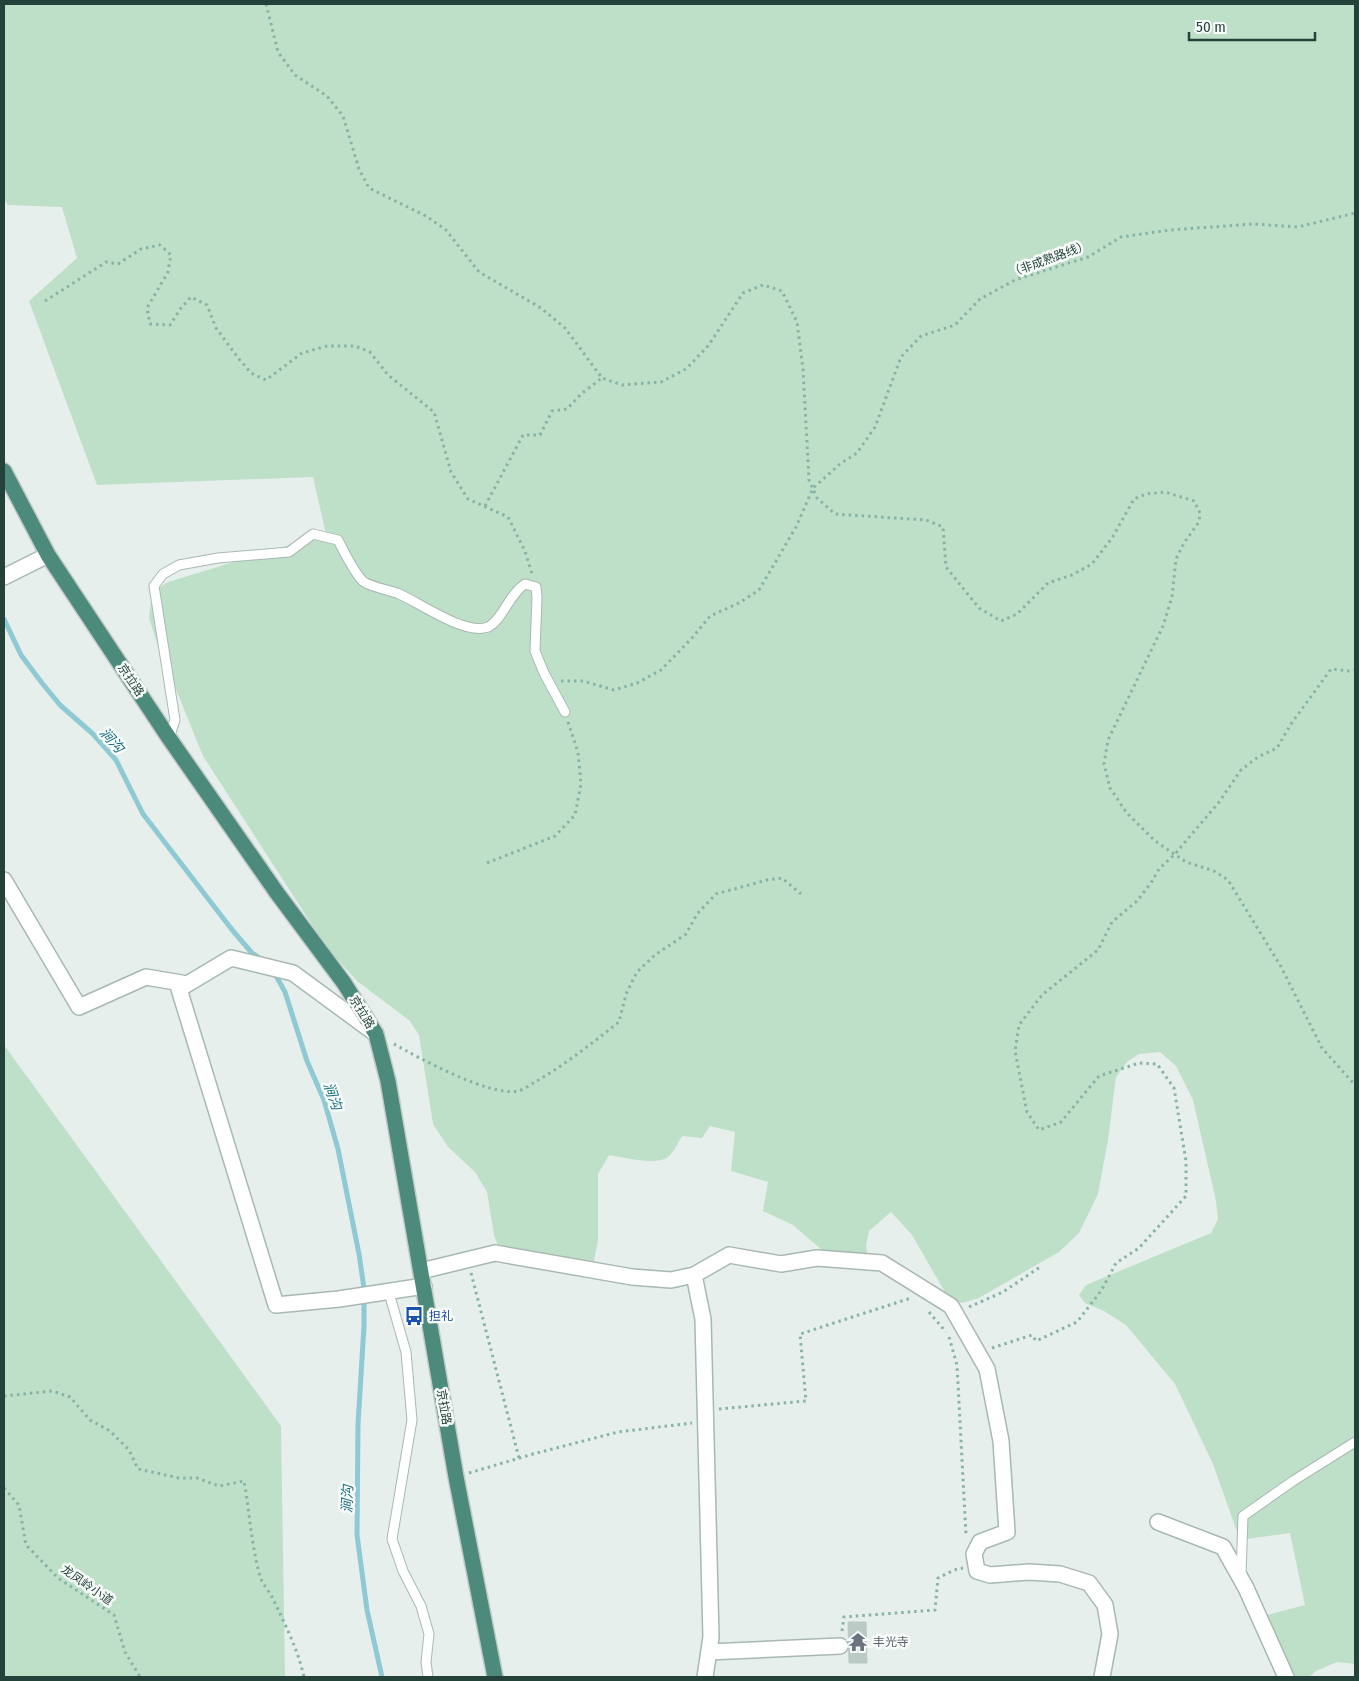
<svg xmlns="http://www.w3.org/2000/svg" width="1359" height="1681" font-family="'Fira Sans Condensed','Noto Sans SC',sans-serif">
<rect width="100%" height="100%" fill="#e6efeb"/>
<!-- green -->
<g fill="#bfe0c8">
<path d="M4,4H1355V1664L1337,1662L1316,1671L1309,1677H1293L1267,1615L1305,1605L1290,1533L1240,1540L1213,1464L1175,1384L1126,1325L1104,1311L1085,1303L1079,1295L1086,1285L1211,1233L1218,1219L1216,1201L1193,1100L1176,1066L1160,1052L1139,1054L1127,1062L1116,1077L1108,1140L1098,1194L1079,1233L1059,1252L979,1298L962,1303L949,1299L912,1235L891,1212L869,1231L866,1245L869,1267L849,1262L822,1250L793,1225L763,1211L768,1182L731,1171L735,1132L710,1126L702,1138L682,1136C678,1143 674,1152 668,1157C657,1166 623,1157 609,1155L598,1174V1240L593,1266L498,1246L494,1235L487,1192L475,1172L448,1147L433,1124L419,1035L410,1021L357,981L327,948L203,756L173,682L160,652L149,618L152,593L168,582L326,534L313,477L97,485L29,301L77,258L62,207L8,205L4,199Z"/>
<path d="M4,1045L281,1426L285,1677H4Z"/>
</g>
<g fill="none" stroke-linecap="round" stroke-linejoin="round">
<!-- stream -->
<g stroke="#8ec9d4" stroke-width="5">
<path d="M4,619L21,655L42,683L60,705L93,734L116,760L143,814L233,931L252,953L261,959"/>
<path d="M274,972L285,992L307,1061L324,1100L338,1149L359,1254L364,1288V1326L358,1424L357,1535L367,1610L382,1677"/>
</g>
</g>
<!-- building -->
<path fill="#bbcac4" stroke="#b8c9c2" d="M848,1622H866L867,1663H849Z"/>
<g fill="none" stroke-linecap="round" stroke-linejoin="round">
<!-- service casing -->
<g stroke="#a8b8b2" stroke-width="11">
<g id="service">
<path d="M169,738L175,720L154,586L163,574L179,565L218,558L289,552L313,534L338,540C343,550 356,576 364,582C372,587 388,590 397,593C419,602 465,636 488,627C502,621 509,594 525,584L536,587L537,597L535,651L544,673L565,712"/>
<path d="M389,1293L406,1352L412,1420L392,1539L403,1571L421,1606L429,1634L426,1662L428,1677"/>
<path d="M1241,1576L1243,1516L1293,1481L1355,1442"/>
</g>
</g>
<!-- minor casing -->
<g stroke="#a8b8b2" stroke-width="18">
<g id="minor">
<path d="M4,577L48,555"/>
<path d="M4,880L79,1007L146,977L187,984"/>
<path d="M376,1034L293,973L231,958L179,989L276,1305L339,1299L424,1286"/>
<path d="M421,1271L495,1253L632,1277L671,1280L694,1275L729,1255L781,1264L817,1258L882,1263L951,1306L987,1369L1001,1441L1007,1532L980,1542L974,1554L977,1571L990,1575L1029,1572L1060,1574L1089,1583L1105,1605L1110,1634L1102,1677"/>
<path d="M694,1275L703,1319L711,1637L705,1677"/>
<path d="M1158,1522L1223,1547L1246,1588L1286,1677"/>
<path d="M709,1652L840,1646"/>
</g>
</g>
<!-- trunk casing -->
<g stroke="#c2cac8" stroke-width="18">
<path id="trunk" d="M4,471L48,555L169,738L277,893L344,983L376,1034L388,1081L456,1477L495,1677"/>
</g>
<!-- path -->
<g stroke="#86b3a5" stroke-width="3" stroke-dasharray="2.5 4" stroke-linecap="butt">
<path d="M266,4L278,52L295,75L327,96L343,116L359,169L369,188L426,216L446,230L479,272L541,308L565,328L602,378L622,385L661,382L686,369L708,346L743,293L763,285L782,291L797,322L803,369L809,480L817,498L835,514L926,520L943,527L946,567L979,608L1001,621L1017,614L1048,583L1072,575L1092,564L1112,538L1134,499L1146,494L1165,492L1194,501L1200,513L1199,522L1184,543L1176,559L1172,597L1163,626L1108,740L1104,764L1110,788L1126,812L1155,841L1186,862L1214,871L1228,880L1280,965L1322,1048L1355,1085"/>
<path d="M45,301L106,262L118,264L141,249L160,245L171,255L168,272L147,308L150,324L170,325L181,308L191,297L207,305L216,328L239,359L251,373L266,380L302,353L327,346H355L370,352L388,375L434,412L451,472L468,499L508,517L525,551L532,574"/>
<path d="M485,506L523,435H540L552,411L567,409L581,394L602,378"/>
<path d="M561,681H583L614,690L637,683L661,670L692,638L710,616L739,603L759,590L796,527L813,488L840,464L857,453L875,427L901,357L921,336L955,325L980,299L1015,280L1088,257L1121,237L1170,230L1253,224L1298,227L1355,213"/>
<path d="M487,863L555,836L575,815L581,784L578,752L568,722"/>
<path d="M394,1044C419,1058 490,1097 518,1091C523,1090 530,1085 535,1082C565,1065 592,1043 619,1022L626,994L637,972L655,955L686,934L697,914L716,894L767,880L782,878L801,894"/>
<path d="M471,1273L519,1458"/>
<path d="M969,1307L1003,1292L1040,1267"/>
<path d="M929,1312L946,1332"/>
<path d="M949,1337L957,1365L966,1535"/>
<path d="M992,1348L1032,1335L1036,1341L1077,1322L1101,1291L1116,1263L1139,1248L1186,1196V1161L1174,1088L1157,1064L1139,1063L1099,1076L1061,1122L1039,1130L1027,1112L1015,1051L1019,1025L1042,995L1098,950L1112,922L1137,901L1151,883L1159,869L1175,854L1219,802L1241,770L1258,757L1277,748L1291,724L1331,669L1349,671L1355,670"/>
<path d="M4,1396L52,1391L70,1397L90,1420L110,1431L129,1450L138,1469L179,1478H197L219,1486L244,1481C250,1513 251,1547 261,1579C264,1586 270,1592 273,1599C285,1624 298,1650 304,1677"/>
<path d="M719,1409L806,1401L800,1334L911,1298"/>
<path d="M469,1473L533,1454L618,1432L692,1423"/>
<path d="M4,1488L19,1505L26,1545L58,1578L114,1615L125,1652L140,1677"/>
<path d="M842,1631L844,1617L935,1610L938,1578L954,1570L963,1568"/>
</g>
<!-- service -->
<use href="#service" stroke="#fff" stroke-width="9"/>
<!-- minor -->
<use href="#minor" stroke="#fff" stroke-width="15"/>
<!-- trunk -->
<use href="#trunk" stroke="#4c8a7c" stroke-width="15"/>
</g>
<!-- icons -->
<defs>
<g id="bus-bare" transform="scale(1.5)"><path d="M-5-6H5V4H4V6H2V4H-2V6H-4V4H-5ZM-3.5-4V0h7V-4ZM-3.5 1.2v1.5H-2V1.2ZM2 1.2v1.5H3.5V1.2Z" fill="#1a4fb4" stroke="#f7fbf9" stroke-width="2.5" paint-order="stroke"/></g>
<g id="temple-bare" transform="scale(1.5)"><path d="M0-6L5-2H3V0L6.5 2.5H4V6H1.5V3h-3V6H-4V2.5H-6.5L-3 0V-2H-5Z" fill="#6b7280" stroke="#f7fbf9" stroke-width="2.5" paint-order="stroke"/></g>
</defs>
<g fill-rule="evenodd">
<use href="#bus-bare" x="414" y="1316"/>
<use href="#temple-bare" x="858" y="1642"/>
</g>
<g text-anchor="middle" stroke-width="5" stroke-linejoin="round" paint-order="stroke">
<!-- street labels -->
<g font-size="12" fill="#24423a" stroke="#f7fbf9">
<text transform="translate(1049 259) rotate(-20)" y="4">（非成熟路线）</text>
<text transform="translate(131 680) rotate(56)" y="4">京拉路</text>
<text transform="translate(362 1012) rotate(59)" y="4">京拉路</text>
<text transform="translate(444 1407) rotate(80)" y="4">京拉路</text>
<text transform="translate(87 1585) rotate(35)" y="4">龙凤岭小道</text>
</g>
<!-- transit labels -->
<g font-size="12" fill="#164399" stroke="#f7fbf9" text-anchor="start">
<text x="429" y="1320">担礼</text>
</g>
<!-- worship labels -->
<g font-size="12" fill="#5b616d" stroke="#f7fbf9" text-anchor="start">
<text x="873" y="1646">丰光寺</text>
</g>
<!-- water labels -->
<g font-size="14" font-style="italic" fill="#1c6f80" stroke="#f7fbf9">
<text transform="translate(112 740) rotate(48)" y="5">涧沟</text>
<text transform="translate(333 1096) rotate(70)" y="5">涧沟</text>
<text transform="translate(347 1499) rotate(-88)" y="5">涧沟</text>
</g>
</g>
<!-- border -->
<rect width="1359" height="1681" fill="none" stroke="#24423a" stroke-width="10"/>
<!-- scale -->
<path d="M1189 32v8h126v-8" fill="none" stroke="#24423a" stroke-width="2.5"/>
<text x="1196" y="32" font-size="15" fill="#24423a" stroke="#f7fbf9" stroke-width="4" paint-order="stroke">50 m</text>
</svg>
